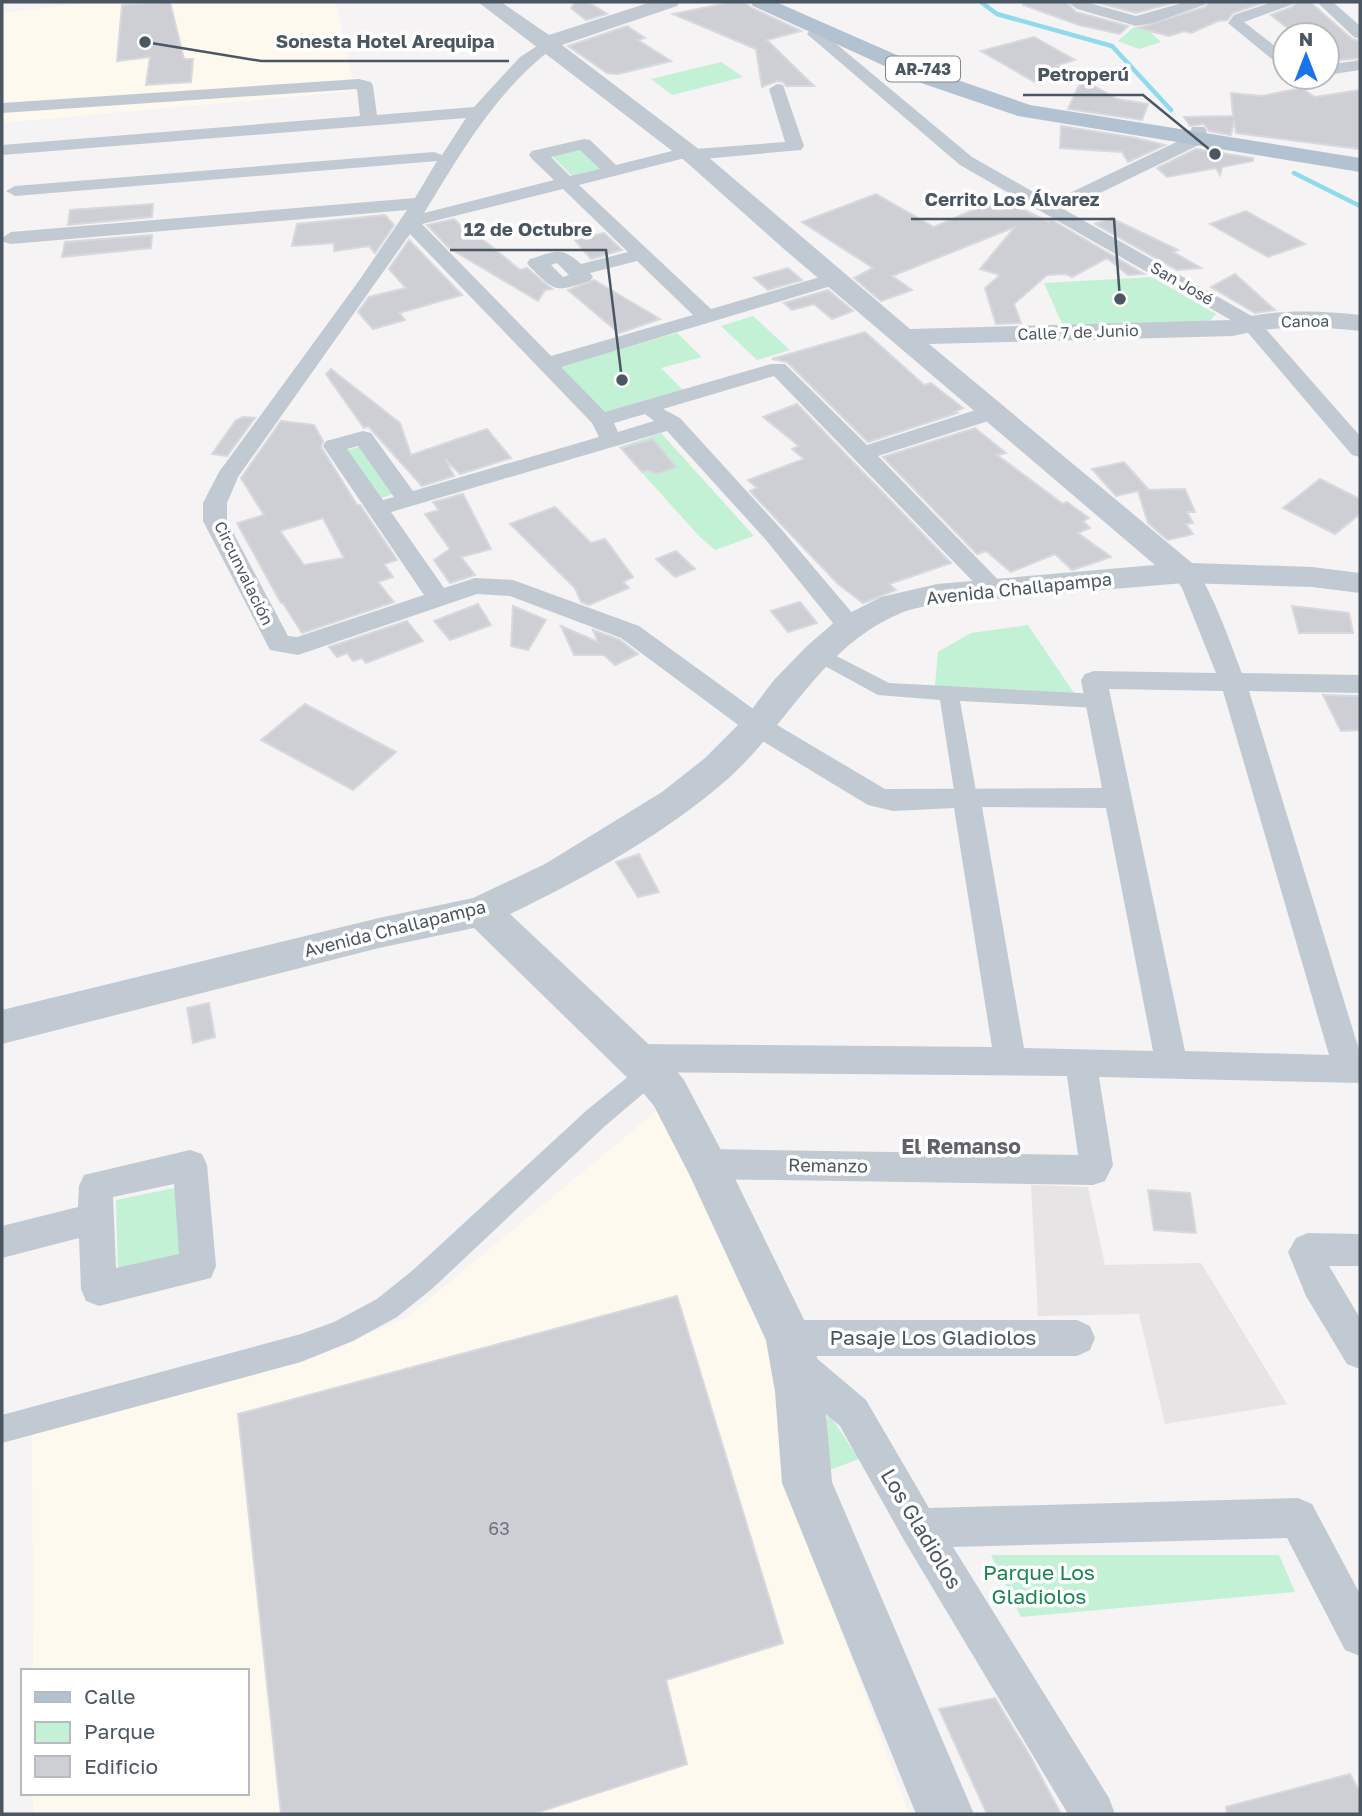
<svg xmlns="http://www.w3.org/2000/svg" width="1362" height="1816" font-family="'Golos Text',sans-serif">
<rect width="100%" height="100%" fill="#f5f3f3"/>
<!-- commercial -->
<g fill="#fdf9ef">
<path d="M90,2H336L355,91L2,123V13Z"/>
<path d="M660,1108L746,1284L776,1375L783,1472L909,1814H33V1793H247V1671H33L32,1430L297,1363L406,1318Z"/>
</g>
<!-- education -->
<path fill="#e6e4e5" d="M1031,1185L1088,1187L1105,1265L1201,1263L1287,1404L1165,1424L1139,1314L1038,1316Z"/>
<!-- green -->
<g fill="#c3f1d5">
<path d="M1134,27L1146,28L1161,42L1139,49L1118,41Z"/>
<path d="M721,62L743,77L672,95L651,79Z"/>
<path d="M581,147L604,168L572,176L550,154Z"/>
<path d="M1152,277L1216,314L1206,325L1064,328L1044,283Z"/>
<path d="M753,316L790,350L757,360L721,326Z"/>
<path d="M677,333L702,357L661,368L685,392L606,415L559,366Z"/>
<path d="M661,433L754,536L715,550L699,536L619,447Z"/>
<path d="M359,447L393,494L381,498L347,450Z"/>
<path d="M1028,625L1080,702L934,697L938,652L971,633Z"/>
<path d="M179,1187L182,1257L118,1274L116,1200Z"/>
<path d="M827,1411L859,1459L827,1471Z"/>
<path d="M991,1555H1279L1295,1592L1021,1617Z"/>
</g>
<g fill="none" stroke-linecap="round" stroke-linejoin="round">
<!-- stream -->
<g stroke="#90daee" stroke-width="4.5">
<path d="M981,2L997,14L1112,46L1171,110"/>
<path d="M1294,173L1360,206"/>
</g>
</g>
<!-- building -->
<g fill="#cdcfd5" stroke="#d7d9de" stroke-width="2" fill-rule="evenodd">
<path d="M170,2L184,59H193L191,82L146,85L150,57L117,61L122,5Z"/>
<path d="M576,2H588L607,14L586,20L571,8Z"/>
<path d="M732,2H744L752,8L801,31L767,40L814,86H786L783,82L777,81L762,87L756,49L673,14Z"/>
<path d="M1024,2H1066L1076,12L1128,26L1120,34L1079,25L1023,5Z"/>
<path d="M1095,2H1176L1136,13Z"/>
<path d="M1210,2H1265L1233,13L1227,20L1218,21L1191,33L1184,31L1169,36L1138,28L1205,7Z"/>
<path d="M1297,2H1310L1352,39L1360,41V58L1341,60L1327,50V35H1308L1300,29L1290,30L1271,15L1292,7Z"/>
<path d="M627,26L645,38L638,40L671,61L618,74L607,73L568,46Z"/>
<path d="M1034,37L1075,60L1057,65L1062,68L1038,84L981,51Z"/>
<path d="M1082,79L1117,99L1148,104L1142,120L1068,109Z"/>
<path d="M1301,88L1315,97L1360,90V149L1236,133L1234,121L1231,135L1209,131L1204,124L1190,126L1184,117L1233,116L1231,93L1262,96Z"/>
<path d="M1061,126L1136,138L1165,145L1128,162L1122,152L1060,148Z"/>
<path d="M1196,149L1253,158V161L1222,167L1220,175L1216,168L1167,177L1157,168Z"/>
<path d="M876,194L934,227L1000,198L1049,222L1050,219L1144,274L1128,275L1107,258L1072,277L1066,274L1047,275L1014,304L1021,323L996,324L985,288L1000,275L980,269L1015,227L892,276L912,290L881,301L854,278L873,268L802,222Z"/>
<path d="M153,204L152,217L68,225L70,210Z"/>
<path d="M1246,211L1305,244L1268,257L1210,224Z"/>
<path d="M385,215L394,225L375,253L369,246L334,251V243L292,246L297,224Z"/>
<path d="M1111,218L1178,250L1173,252L1201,268L1177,270L1095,224Z"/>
<path d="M454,219L474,239L480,237L520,270L527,268L552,289L545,290L538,301L449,248L427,225Z"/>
<path d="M604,233L622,250L591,259L574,239Z"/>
<path d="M152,235L151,248L62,257L65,242Z"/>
<path d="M409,240L462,295L399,313L405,320L373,329L358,312L369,297L406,288L389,269Z"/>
<path d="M788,268L802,280L768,290L754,278Z"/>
<path d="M1235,274L1275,310L1255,313L1211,287Z"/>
<path d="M594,280L660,319L619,333L568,290Z"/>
<path d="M828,290L853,311L832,319L814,304L792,310L784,303Z"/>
<path d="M865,332L924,385L931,383L963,408L954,412L957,413L868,442L787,362L772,359Z"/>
<path d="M331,369L400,423L411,455L487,429L511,458L460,474L445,459L454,476L422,486L368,426L364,428L326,374Z"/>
<path d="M797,404L951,563L889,584L896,590L863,603L838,584L780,523L750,491L757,488L748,480L804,459L792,449L799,446L763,417Z"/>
<path d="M243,417L255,418L227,456L212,454L236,420Z"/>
<path d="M281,421L314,425L323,441L321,447L357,505H360L397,560L384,564L393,577L378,582L394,602L302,633L283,603H281L237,523L264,515L241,478ZM323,518L344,558L304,565L280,531Z"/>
<path d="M975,428L1006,453L997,455L1063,504L1067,502L1089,518L1083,521L1090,528L1078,533L1111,557L1072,570L1055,554L1011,572L986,551L977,554L883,457Z"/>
<path d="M653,439L676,467L658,474L647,470L642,472L621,448Z"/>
<path d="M1124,462L1148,489L1145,490L1185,489L1195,512H1187L1193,523L1186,524L1193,534L1168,540L1148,523L1138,491L1116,496L1092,469Z"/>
<path d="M1320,479L1360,499V514L1335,534L1283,508Z"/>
<path d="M463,494L491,549L461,557L475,575L450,583L434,560L450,549L425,514L439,510L433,502Z"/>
<path d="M555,507L591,543L605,539L633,577L623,582L629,588L589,605L581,602L575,588L510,524Z"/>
<path d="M676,551L695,569L675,577L656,559Z"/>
<path d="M800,602L817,623L788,632L771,611Z"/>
<path d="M478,604L491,625L450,640L434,621Z"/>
<path d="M513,606L546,620L528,650L511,646Z"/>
<path d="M1292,606L1349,613L1353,633H1299Z"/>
<path d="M407,621L423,641L366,663L362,658L353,661L347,653L337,657L329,647Z"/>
<path d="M561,626L598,642L593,630L620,640L638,654L615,665L604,655H574Z"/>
<path d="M1323,695L1360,696V730L1341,731Z"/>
<path d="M305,704L396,752L353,790L261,740Z"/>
<path d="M639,854L659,892L638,897L616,862Z"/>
<path d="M209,1003L215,1037L193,1043L187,1008Z"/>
<path d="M1148,1190L1190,1193L1196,1233L1154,1230Z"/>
<path d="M677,1296L783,1643L666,1680L687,1764L533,1814H281L238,1414Z"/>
<path d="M995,1698L1030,1756L1061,1814H987L939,1709Z"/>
<path d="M1350,1774L1360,1792V1814H1227L1226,1807Z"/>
</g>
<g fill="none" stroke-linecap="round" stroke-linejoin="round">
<!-- pedestrian -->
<g fill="#c1cad2" fill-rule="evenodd">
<path d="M819,647L889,683L1098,694L1105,696L1108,701L1105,706L1098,708L960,701L977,797L974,803L966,805L958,803L955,797L940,700L878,695L812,659L809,654L812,649Z"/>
<path d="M649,1064L658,1067L661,1074L658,1081L605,1126L433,1288L397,1317L353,1341L301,1362L2,1443V1415L301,1334L334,1322L377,1299L413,1270L587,1110L640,1067Z"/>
</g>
<!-- minor -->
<g fill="#c1cad2" fill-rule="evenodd">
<path d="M1068,2H1086L1136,16L1185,2H1207L1204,5L1153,23L1136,26L1077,9Z"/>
<path d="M1272,2H1294L1291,5L1244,22L1285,54V67L1279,65L1228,23L1234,15Z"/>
<path d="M1317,2H1333L1360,26V39L1354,37Z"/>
<path d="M827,27L835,32L828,37L972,157L1051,202L1189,136L1192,127H1204L1207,131L1203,143L1065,210L1257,319L1360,436V457L1352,455L1243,327L960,165L807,34L809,31Z"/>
<path d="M548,39L554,41L556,44L554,47C495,92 463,150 424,213L554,180L532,159L529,155L532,151L584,139L590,140L616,165L688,147L695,149L785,142L769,89L777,84L783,85L804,146L801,150L692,160L685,158L579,185L711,309L834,273L844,279L841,283L561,367L605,412L771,364H785L867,445L985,407H1001L1004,412L1001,417L878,456L1007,589L1004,595L995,597L986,595L774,376L663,409L680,418L782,530L859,621L863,627L859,633L850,635L841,633L766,540L667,431L391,512L444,588L475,578L513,580L639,626L767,719L885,789L1102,788L1081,680L1085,674L1094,671L1216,673L1182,588L1172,573L1175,568C1181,566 1187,564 1192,567C1208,577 1234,653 1242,673L1360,675V693L1249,691L1360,1053V1083L1099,1077L1113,1165L1105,1181L1093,1185L706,1179L694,1175L689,1164L694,1153L706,1149L1078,1155L1067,1076L631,1072L620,1068L615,1058L620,1048L631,1044L992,1047L954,808L893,811L868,805L749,733L621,638L510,596L477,594L298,655L270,650L203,521V503L219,472L358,282L407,210L11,244L4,242L2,238L11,232L415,198L437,161L15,196L6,191L15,186L434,152L442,155L466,118L2,155V145L360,116L357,89L2,113V103L359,79L371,82L373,86L377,115L474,107L520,57ZM580,150L600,169L570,176L551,157ZM563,189L628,252L581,264C560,245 555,252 530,259L527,263L530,267C557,293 554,292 590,281L593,277L590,273L637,261L693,315L551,356L422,224ZM410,234L592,423L599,437L413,491L371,433L363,431L326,441L323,446L424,595L297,637L288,636L227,521V503L238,477ZM557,263L569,275L563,277L551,265ZM645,414L654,421L618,432L614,423ZM358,446L394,497L383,500L347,449ZM1109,689L1223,691L1329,1055L1185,1051ZM982,807L1106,808L1153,1051L1024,1048Z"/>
<path d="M1360,60V70L1327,75V65Z"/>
<path d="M190,1150L202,1154L207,1165L216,1266L211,1278L99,1306L86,1301L81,1289L79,1238L2,1258V1226L78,1207L79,1186L84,1175ZM174,1184L179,1254L116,1268L113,1197Z"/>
<path d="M1308,1233L1360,1234V1266H1329L1360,1318V1369L1347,1364L1306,1296L1288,1252L1296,1238Z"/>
<path d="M789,1320H1077L1090,1326L1095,1338L1090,1350L1077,1356H814L866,1400L929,1508L1298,1498L1312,1504L1360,1594V1656L1345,1650L1287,1538L953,1547L1109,1798L1115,1814H1068L905,1542L840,1426L786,1380L780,1367L786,1354L776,1350L771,1338L776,1326Z"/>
</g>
<!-- tertiary -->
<path fill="#c1cad2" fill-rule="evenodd" d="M478,2H501L549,35L651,2H680L677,6L562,45L700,150L910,329L1233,320C1275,309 1317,310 1360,315V331C1317,326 1275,325 1233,336L929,344L1192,563L1312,567L1360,573V593L1312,587L1184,583L937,604C925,607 912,608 901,613C823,645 789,723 730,777C667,833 585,878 510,914L675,1069L684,1080L721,1150L813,1338L824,1392L832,1482L974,1814H916L782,1483L775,1392L766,1340L690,1176L654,1106L645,1095L474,928L379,948L2,1044V1010L379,918L473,898L545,864L662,792L705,758L746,717L774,680L807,646L838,619L881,597L937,584L1155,565L784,249L684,160Z"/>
<!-- primary -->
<path fill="#b3c2d1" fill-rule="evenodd" d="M750,2H776L940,74L1030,105L1360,158V172L1018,116L924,84L753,6Z"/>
</g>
<g text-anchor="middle" stroke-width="7" stroke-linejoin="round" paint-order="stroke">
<!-- shield labels -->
<rect fill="#fff" stroke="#808990" stroke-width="2" x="886" y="56.5" width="74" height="25" rx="5"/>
<g font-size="16" font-weight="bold" fill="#4a5661">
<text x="923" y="75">AR-743</text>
</g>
<!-- far-street labels -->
<g font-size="16" fill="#4a5661" stroke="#fff">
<text transform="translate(1182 283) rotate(30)" y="6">San José</text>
<text transform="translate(1305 321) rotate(-1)" y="6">Canoa</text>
<text transform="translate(1078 332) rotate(-2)" y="6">Calle 7 de Junio</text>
<text transform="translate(244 573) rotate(64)" y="6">Circunvalación</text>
</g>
<!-- street labels -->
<g font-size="18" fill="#4a5661" stroke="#fff">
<text transform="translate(1019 589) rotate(-6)" y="6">Avenida Challapampa</text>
<text transform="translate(395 929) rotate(-14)" y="6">Avenida Challapampa</text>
<text transform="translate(828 1166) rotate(1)" y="6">Remanzo</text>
</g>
<!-- near-number labels -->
<g font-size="18" fill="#6b747e">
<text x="499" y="1535">63</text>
</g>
<!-- quarter labels -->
<g font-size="21" font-weight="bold" fill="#5f6368" stroke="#fff">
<text x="961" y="1154">El Remanso</text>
</g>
<!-- near-street labels -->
<g font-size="21" fill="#4a5661" stroke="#fff">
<text x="933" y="1345">Pasaje Los Gladiolos</text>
<text transform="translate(921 1529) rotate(59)" y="7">Los Gladiolos</text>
</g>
<!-- near-park labels -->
<g font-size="21" fill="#17864f" stroke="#fff">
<text x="1039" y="1580">Parque Los<tspan x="1039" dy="24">Gladiolos</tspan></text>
</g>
</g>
<!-- callouts -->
<path fill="none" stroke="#4a5661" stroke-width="2.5" d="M145 42L261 61H509M1215 154L1143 95H1023M1120 299L1114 219H911M622 380L606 250H450"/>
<g fill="#4a5661" stroke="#fff" stroke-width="2.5">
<circle cx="145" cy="42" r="7"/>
<circle cx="1215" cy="154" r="7"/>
<circle cx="1120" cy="299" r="7"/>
<circle cx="622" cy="380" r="7"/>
</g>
<g font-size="19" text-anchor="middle" font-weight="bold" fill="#4a5661" stroke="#fff" stroke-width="7" stroke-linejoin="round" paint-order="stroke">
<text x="385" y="48">Sonesta Hotel Arequipa</text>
<text x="1083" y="81">Petroperú</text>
<text x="1012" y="206">Cerrito Los Álvarez</text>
<text x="528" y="236">12 de Octubre</text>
</g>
<!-- border -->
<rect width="1362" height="1816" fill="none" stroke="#4a5661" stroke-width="7"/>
<!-- legend -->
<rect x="21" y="1669" width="228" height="126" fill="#ffffff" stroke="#b7bbc0" stroke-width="2"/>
<rect x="35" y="1692" width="35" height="10" fill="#b3c2d1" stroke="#b7bbc0" stroke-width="2"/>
<text x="84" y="1704" font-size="21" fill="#4a5661">Calle</text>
<rect x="35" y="1722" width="35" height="21" fill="#c3f1d5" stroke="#b7bbc0" stroke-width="2"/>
<text x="84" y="1739" font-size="21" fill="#4a5661">Parque</text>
<rect x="35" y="1756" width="35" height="21" fill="#cdcfd5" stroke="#b7bbc0" stroke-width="2"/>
<text x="84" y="1774" font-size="21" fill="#4a5661">Edificio</text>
<!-- north arrow -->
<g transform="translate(1306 56)"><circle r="33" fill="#ffffff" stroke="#b7bbc0" stroke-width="2"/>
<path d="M0-5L12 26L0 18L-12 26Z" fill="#1a73e8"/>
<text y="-10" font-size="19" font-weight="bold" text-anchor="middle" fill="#4a5661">N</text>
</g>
</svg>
